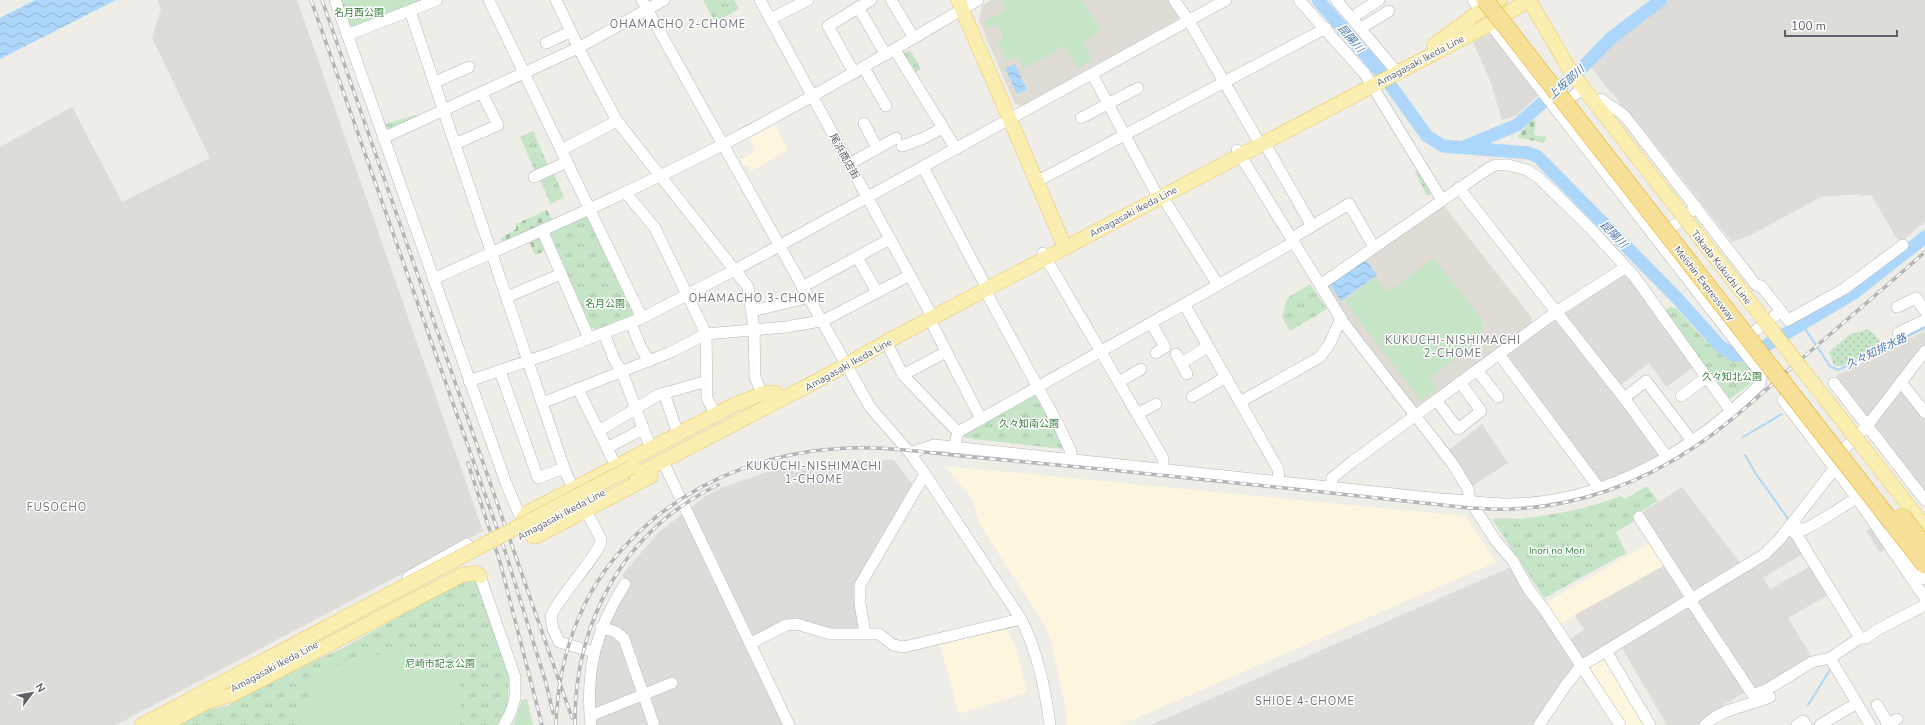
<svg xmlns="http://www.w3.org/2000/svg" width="1925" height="725" font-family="'Nunito Sans','Noto Sans JP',sans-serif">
<defs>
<pattern id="grass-dots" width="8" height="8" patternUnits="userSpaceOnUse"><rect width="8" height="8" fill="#c5e5c6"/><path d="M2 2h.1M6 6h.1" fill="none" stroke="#a3bda5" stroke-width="1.8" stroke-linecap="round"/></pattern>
<pattern id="cemetery-stones" width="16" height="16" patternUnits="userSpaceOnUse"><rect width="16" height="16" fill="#c5e5c6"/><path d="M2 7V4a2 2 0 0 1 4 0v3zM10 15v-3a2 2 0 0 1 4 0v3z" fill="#a3bda5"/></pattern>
<pattern id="park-tufts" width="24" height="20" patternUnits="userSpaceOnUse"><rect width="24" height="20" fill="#c5e5c6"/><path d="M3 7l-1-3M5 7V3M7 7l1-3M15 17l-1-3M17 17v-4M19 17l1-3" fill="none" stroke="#a3bda5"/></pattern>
<pattern id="water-waves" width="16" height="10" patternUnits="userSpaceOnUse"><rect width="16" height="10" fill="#acd7fa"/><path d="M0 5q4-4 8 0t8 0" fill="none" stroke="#8fb2ce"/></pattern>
</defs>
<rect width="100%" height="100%" fill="#efede7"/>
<!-- commercial -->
<g fill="#fcf6df">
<path d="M775,125L788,150L751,171L748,165L744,167L740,159L752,153L754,147L750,138Z"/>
<path d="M945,466L1465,516L1496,562L1121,725H1066V710L1050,637L1040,617L980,525L972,498Z"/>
<path d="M1652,542L1667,564L1556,626L1541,605Z"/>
<path d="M1006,628L1016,647L1027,692L959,714L940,644Z"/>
<path d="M1606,651L1650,725H1620L1581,666Z"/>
</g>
<!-- industrial -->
<g fill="#dedcd9">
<path d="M157,0H297L483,531L116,725H0V147L72,107L122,202L210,158L152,38L161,9Z"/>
<path d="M1669,0H1925V222L1903,240L1897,239L1871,195L1861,196L1860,194L1821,197L1751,235L1732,242L1636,120L1627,114L1613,93H1611L1591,67L1606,46Z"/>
<path d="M1489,34L1494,35L1540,94L1517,115L1502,120L1490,80L1473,42Z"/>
<path d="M1626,267L1698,364L1666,387L1649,363L1616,389L1667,457L1599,488L1499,354Z"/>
<path d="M1925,331V349L1869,421L1836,376Z"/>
<path d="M1901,388L1925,417V492L1873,425Z"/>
<path d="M1482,424L1508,463L1472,486L1448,451Z"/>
<path d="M834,460H894L913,485L861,585L865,633L797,624L751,643L789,725H591V669L625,584L622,575L659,532L704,497L724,487L775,469Z"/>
<path d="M1682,487L1741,564L1692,597L1640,514Z"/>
<path d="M1873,526L1887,548L1880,553L1866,531Z"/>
<path d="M1788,534L1790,536L1792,534L1804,553L1763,578L1770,589L1811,566L1828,595L1788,618L1813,659L1754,693L1692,601L1752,562L1760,573L1755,565Z"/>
<path d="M1667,564L1689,598L1583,663L1569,640L1584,630L1575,615Z"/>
<path d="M1511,567L1575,665L1536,725H1151Z"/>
<path d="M1690,600L1749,690L1725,704L1697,725H1667L1619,643Z"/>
</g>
<!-- education -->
<g fill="#dfdcd5">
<path d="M991,0H1168L1179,15L1176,21L1021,106L1015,104L979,21L982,6Z"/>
<path d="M1444,206L1532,318L1531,323L1417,408H1413L1324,287Z"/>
</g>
<!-- grass -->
<path fill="url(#grass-dots)" d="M1869,329L1884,345L1842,366L1834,365L1829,352L1849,335Z"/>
<!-- cemetery -->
<g fill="url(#cemetery-stones)">
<path d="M1532,120L1536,121L1534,135L1546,137L1544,143L1517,137Z"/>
<path d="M547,210L552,220L502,243L501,238L516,229V224Z"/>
<path d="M538,238L542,240L547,250L535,255L530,243Z"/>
</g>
<!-- park -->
<g fill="url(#park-tufts)">
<path d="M341,0H426L354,28L351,26Z"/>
<path d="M703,0H734L739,9L715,22Z"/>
<path d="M910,50L921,69L913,74L903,57L904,53Z"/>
<path d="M415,115L417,118L391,129L387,128L385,124Z"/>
<path d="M533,131L548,165L535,171L520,137Z"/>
<path d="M1419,171L1432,193L1427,196L1415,172Z"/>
<path d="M553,172L564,197L551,204L539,178Z"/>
<path d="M585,216L587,217L634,313L633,317L596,330L591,327L550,234L553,230Z"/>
<path d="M1310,284L1327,309L1290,331L1282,317L1287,298Z"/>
<path d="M1671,307L1677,309C1697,330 1716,360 1747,362L1756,374V379L1733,397L1727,399L1663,311Z"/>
<path d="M1035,393L1066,445L1063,449L965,438L964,435Z"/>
<path d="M1647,486L1658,501L1635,515L1638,519L1616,532L1626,553L1544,598L1492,519C1503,517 1516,520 1527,518C1559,514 1590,508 1621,496L1625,499Z"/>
<path d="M467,579L478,581L509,676L508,703L499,725H175L203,710L227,706L300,667L343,648Z"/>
</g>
<!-- garden -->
<g fill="#c5e5c6">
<path d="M347,0H398L400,5L355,22Z"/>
<path d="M1001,0H1082L1101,30L1083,42L1093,60L1078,68L1064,46L1023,69L1017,56L1006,61L998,42L1003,39L998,24L988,28L985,21L1007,10Z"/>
<path d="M1434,258L1483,321L1482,335L1480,337L1482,340L1430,377L1438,388L1421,401L1345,301L1375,277L1388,293Z"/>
<path d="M370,655C398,655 452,646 460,682C463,695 460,711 460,725H299C306,680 328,665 370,655Z"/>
<path d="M527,699L533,725H513L522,700Z"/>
</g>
<!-- water -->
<g fill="url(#water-waves)">
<path d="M35,0H116L0,59V18Z"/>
<path d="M1015,64L1027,90L1017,94L1005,68Z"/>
<path d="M1366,260L1377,275L1341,301L1330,285Z"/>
</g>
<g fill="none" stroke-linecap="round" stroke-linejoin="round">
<!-- stream -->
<g stroke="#acd7fa" stroke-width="2">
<path d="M1802,324L1830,366L1838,370L1925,328"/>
<path d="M1743,437L1782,414"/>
<path d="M1745,455L1756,474L1789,520"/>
<path d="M1808,705L1831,668"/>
<path d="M1721,708L1735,703"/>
</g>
<!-- river -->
<g stroke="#acd7fa" stroke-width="13">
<path d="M1318,0L1383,75L1427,136L1443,146L1529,153L1538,157L1676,297L1720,346L1734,355H1749L1755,352L1854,293L1925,237"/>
<path d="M1464,147L1517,125L1583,67L1611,38L1661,0"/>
</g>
<!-- minor casing -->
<g stroke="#b4b6ba" stroke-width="12">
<g id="minor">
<path d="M335,0L506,483L519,514L523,518"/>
<path d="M489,0L642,318"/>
<path d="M556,0L582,55L617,121L748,287L754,329L755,377L762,394"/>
<path d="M642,0L870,407L910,453L925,474L1021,619C1038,653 1045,688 1050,725"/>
<path d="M760,0L926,305L929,311L930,320L981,419"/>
<path d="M891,0L914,38"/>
<path d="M1174,0L1189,21L1260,144"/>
<path d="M1299,0L1365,74L1442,200"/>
<path d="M1336,0L1397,72"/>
<path d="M1473,0L1481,11"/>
<path d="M858,7L886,55"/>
<path d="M410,11L564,468C574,494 590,515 601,540C602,551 557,599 551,616L553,629L559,642L594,652"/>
<path d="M770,19L808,0"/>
<path d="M1353,19L1357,14L1379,0"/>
<path d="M1361,28L1389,11"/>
<path d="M347,35L437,0"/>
<path d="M546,43L570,32"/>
<path d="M895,50L956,149"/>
<path d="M864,68L886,106"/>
<path d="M854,73L828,26L871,0"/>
<path d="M1092,74L1156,193"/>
<path d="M435,82L469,67"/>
<path d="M1601,99L1624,115L1756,285L1761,286L1788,320L1844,289L1903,245"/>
<path d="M1560,107L1583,88"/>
<path d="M1081,118L1138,88"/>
<path d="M864,123L877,148"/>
<path d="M383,138L578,48L664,0"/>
<path d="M1264,142L1312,226"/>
<path d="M455,144L498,125L482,93"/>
<path d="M902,146L924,138L942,128"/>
<path d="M561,150L617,121"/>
<path d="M1237,150L1343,322L1452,463L1468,489L1470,501L1496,541L1513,561L1529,590L1544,609L1620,725"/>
<path d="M849,164L896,138"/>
<path d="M923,167L984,283"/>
<path d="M534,177L567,162"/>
<path d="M1036,182L1326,28"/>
<path d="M1459,188L1624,398L1667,457"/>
<path d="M625,192L655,228L706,334L707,398L716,415"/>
<path d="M1162,196L1218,285"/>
<path d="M542,230L589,338"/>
<path d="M1661,236L1696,207"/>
<path d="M1292,238L1349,204L1374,247"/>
<path d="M1043,253L1163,458V470"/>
<path d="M857,257L877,292"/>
<path d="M433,279C531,235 629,193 724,144C810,99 894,50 978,0"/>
<path d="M1320,285L1489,168L1496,165H1508L1527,170L1538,177L1589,227L1634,276L1730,410"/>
<path d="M802,287L890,239"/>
<path d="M985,290L1059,426L1071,452V461"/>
<path d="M507,297L561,274"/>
<path d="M1184,304L1278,469L1279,482"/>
<path d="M1897,307L1916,298L1925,311"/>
<path d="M752,311L802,299L807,296"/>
<path d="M821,322L910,275"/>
<path d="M631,323L641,348L649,361"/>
<path d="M1151,323L1165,347L1156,353"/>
<path d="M604,333L614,359L622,372L651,449"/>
<path d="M1898,333L1925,320"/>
<path d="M1743,340L1781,311"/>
<path d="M886,342L903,375L958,432L954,448"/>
<path d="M1176,354L1187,374"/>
<path d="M1499,354L1599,488"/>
<path d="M1182,363L1207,347"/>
<path d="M1477,370L1498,397"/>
<path d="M500,371L538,478L564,468"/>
<path d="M903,375L946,352"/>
<path d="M469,381L554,352L642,318L735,270L1226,0"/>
<path d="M1119,382L1141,369"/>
<path d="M1901,382L1925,413"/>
<path d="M1834,383L1925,500"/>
<path d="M578,389L616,466"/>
<path d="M664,393L678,434"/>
<path d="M1681,396L1707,377"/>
<path d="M1192,397L1226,377"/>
<path d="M1624,398L1646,381L1692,441"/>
<path d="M1436,400L1458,429L1481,411L1460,382"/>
<path d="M1783,400L1857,498L1925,598"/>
<path d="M1240,402L1320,357L1330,343L1341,318"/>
<path d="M542,403L671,352L706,334L786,327L821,321"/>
<path d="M1137,414L1156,404"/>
<path d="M599,431L658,395L707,381"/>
<path d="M958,432L1294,242"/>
<path d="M607,448L643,429"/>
<path d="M910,453L934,445L1440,499C1463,500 1487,504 1510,504C1605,503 1695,450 1760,384L1761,374L1490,24"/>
<path d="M1834,459L1867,426L1925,351"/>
<path d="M666,468L789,725"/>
<path d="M1332,487V478L1352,462L1556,312L1626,267"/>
<path d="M1639,517L1692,599"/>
<path d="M1789,527L1796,534L1860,638H1866L1877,630L1925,605"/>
<path d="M1789,527H1797L1803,530C1822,521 1839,508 1857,498"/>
<path d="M1889,532L1925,579"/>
<path d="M480,576L515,677V698L511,712L504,725"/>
<path d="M408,577L467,544"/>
<path d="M1690,600L1753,695L1766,690L1812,662L1830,658L1860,638"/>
<path d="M601,627L616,632L624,639L654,725"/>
<path d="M865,633L860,604V585L925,474"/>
<path d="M751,643L786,625L797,624L830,634H879L893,645L904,647L1021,619"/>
<path d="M1606,651L1650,725"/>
<path d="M1830,658L1870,725"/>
<path d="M1877,705L1888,724"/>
<path d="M590,716L672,683"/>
<path d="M591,725C585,671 596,629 625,584"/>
<path d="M1539,725L1566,685L1581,666L1765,554L1779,540L1835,468"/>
<path d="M1705,725C1724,707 1747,707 1770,697"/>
<path d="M1797,725L1803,721L1806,725"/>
<path d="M1820,725L1857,703"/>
<path d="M1886,725L1897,719"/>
</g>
</g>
<!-- major casing -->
<g stroke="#e9c666" stroke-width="15">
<g id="major">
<path d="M958,0L1065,247"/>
<path d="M1529,0L1571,72L1665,193"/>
<path d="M1434,45L1477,13L1500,0"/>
<path d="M1880,469L1925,527"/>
<path d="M636,475L828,375L886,342L1490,24L1529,0"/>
<path d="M651,476L537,536H532L523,518L527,513L734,405L764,393H776"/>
<path d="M209,701L232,695L462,575L476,573L480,576"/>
<path d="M142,725L369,605"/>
<path d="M164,725L216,697"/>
</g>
</g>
<!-- minor -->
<use href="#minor" stroke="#fff" stroke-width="11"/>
<!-- major -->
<use href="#major" stroke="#faefb1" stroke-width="14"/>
<!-- rail casing -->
<g stroke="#b4b5b6" stroke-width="3.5">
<g id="rail">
<path d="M311,0L506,554L546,683L553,713"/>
<path d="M322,0L572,718"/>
<path d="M468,463L500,562L542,725"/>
<path d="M556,725C558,658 580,593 627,544C691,476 783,445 875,448C904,449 933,453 961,456C1011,461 1061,465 1111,470C1231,482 1350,495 1470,508C1484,508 1498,510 1512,509C1578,506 1642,483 1696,446C1730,423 1761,394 1792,367C1836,329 1881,291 1925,252"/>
<path d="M575,725C574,622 624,530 718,485"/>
</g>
</g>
<!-- rail -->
<use href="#rail" stroke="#fff" stroke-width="2" stroke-dasharray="6" stroke-linecap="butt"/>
<!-- major-bridge casing -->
<g stroke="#e9c666" stroke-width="15" stroke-linecap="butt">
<g id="major-bridge">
<path d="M1665,193L1880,469"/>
<path d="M369,605L632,467"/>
</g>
</g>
<!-- highway-bridge casing -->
<g stroke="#e7a60f" stroke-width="18" stroke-linecap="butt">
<g id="highway-bridge">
<path d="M1485,0L1925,565"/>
<path d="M1902,516L1925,546"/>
</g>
</g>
<!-- major-bridge -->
<use href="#major-bridge" stroke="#faefb1" stroke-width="14"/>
<!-- highway-bridge -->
<use href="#highway-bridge" stroke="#f6df97" stroke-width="17"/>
</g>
<g text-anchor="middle" stroke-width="3" stroke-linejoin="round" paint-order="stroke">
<!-- park labels -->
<g font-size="10" fill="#3a813f" stroke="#fff">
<text x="359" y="16">名月西公園</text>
<text x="605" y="307">名月公園</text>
<text x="1732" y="380">久々知北公園</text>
<text x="1029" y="427">久々知南公園</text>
<text x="1557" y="554">Inori no Mori</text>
<text x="440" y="667">尼崎市記念公園</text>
</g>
<!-- street labels -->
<g font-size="10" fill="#5e6166" stroke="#fff">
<text transform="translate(1420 60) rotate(-28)" y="4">Amagasaki Ikeda Line</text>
<text transform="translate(845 156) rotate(61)" y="4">尾浜商店街</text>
<text transform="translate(1133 211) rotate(-28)" y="4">Amagasaki Ikeda Line</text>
<text transform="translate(1722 267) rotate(52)" y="4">Takada Kukuchi Line</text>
<text transform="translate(1705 283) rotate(52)" y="4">Meishin Expressway</text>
<text transform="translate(848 364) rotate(-29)" y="4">Amagasaki Ikeda Line</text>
<text transform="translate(561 514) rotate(-28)" y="4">Amagasaki Ikeda Line</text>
<text transform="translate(274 666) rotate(-28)" y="4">Amagasaki Ikeda Line</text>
</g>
<!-- neighbourhood labels -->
<g font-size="11" letter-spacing="1" fill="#6f7378" stroke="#fff">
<text x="678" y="28">OHAMACHO 2-CHOME</text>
<text x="757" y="302">OHAMACHO 3-CHOME</text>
<text x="1453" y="344">KUKUCHI-NISHIMACHI<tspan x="1453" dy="13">2-CHOME</tspan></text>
<text x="814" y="470">KUKUCHI-NISHIMACHI<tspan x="814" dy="13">1-CHOME</tspan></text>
<text x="57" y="511">FUSOCHO</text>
<text x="1305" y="705">SHIOE 4-CHOME</text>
</g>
<!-- water labels -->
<g font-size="11" font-style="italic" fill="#4978ac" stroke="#fff">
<text transform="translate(1351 38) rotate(49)" y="4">昆陽川</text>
<text transform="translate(1566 82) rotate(-42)" y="4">上坂部川</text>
<text transform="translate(1614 234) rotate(45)" y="4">昆陽川</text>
<text transform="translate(1876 351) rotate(-26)" y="4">久々知排水路</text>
</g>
</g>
<!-- north arrow -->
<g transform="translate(32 693) rotate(58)" stroke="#ffffff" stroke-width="3" paint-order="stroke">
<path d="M0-3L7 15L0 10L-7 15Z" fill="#5e6166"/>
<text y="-6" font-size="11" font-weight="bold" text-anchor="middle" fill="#5e6166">N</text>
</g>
<!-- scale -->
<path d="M1785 30v6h112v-6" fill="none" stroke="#5e6166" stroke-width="2"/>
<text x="1791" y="30" font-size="12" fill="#5e6166" stroke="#ffffff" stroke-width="3" paint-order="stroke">100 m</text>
</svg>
